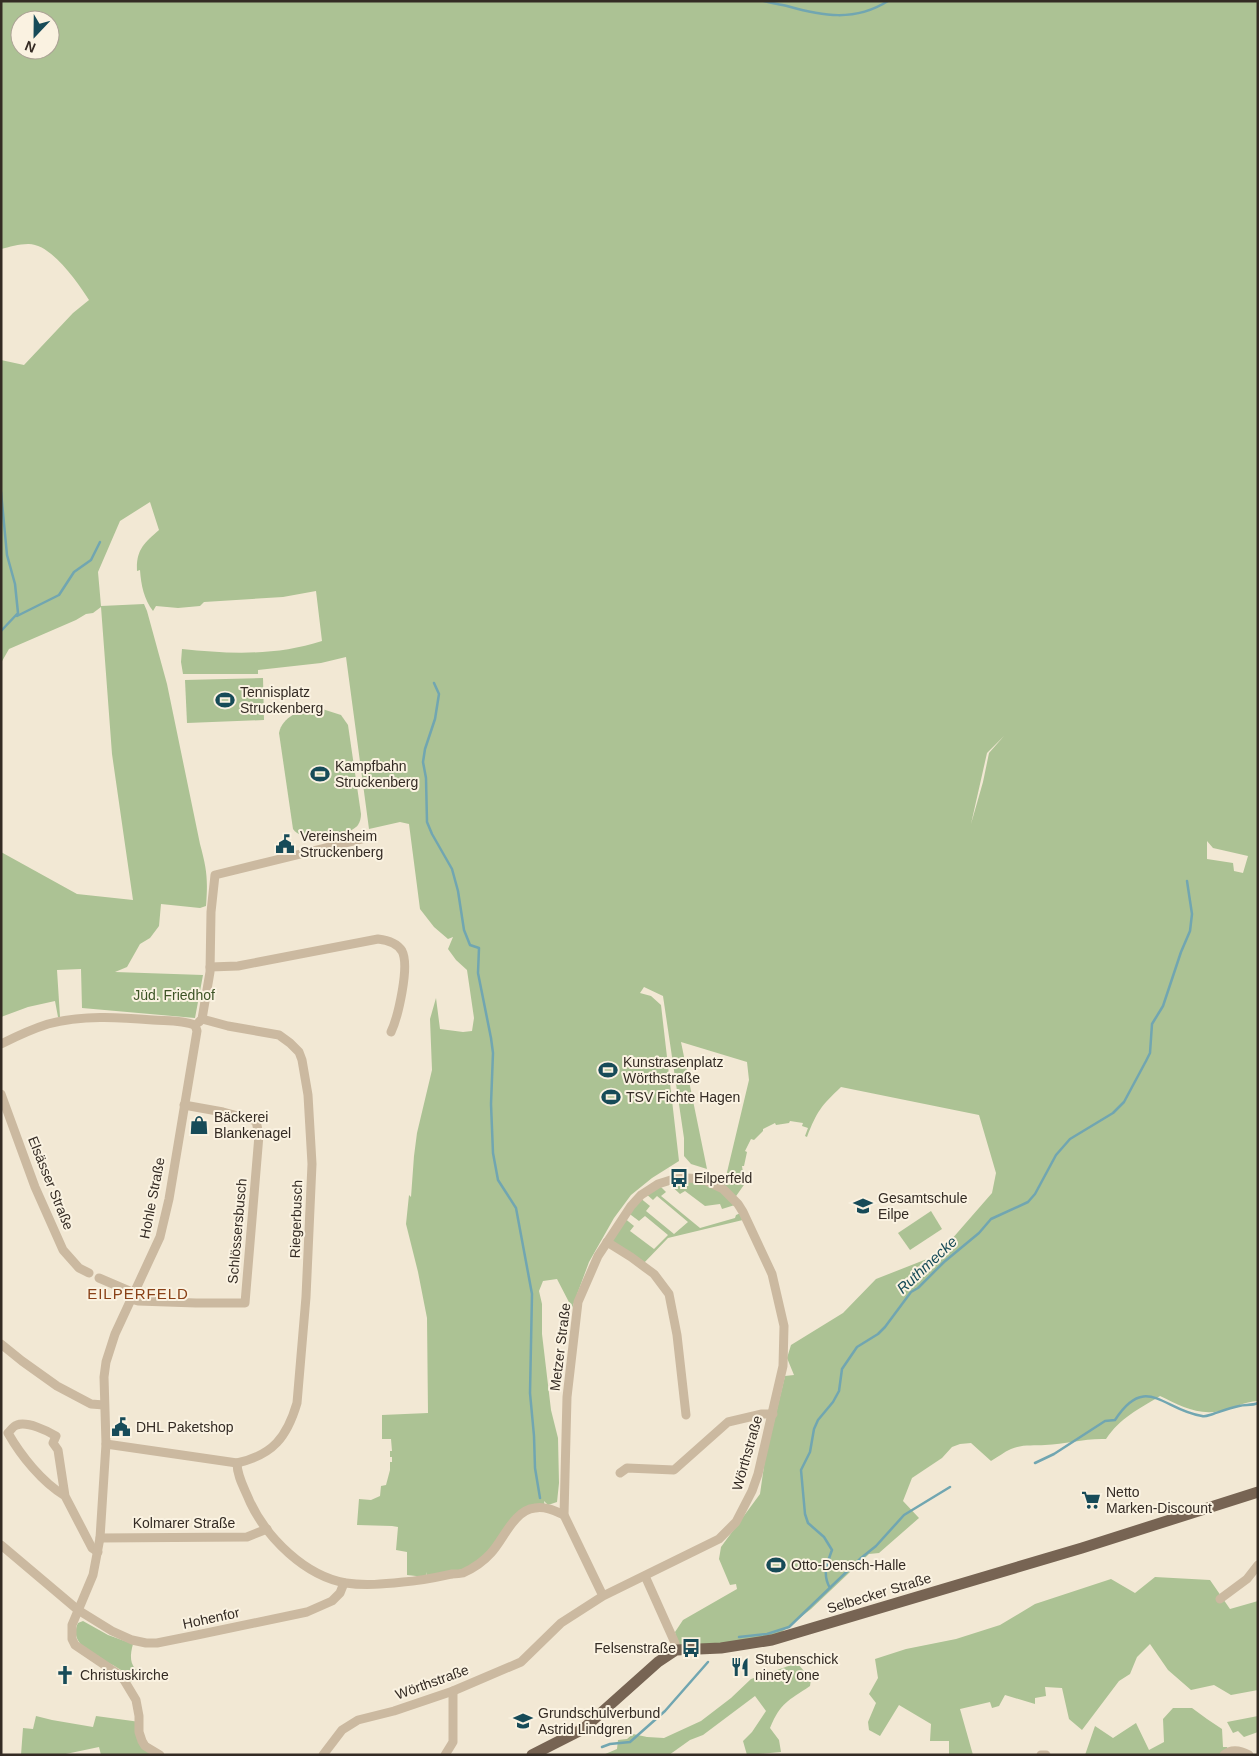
<svg xmlns="http://www.w3.org/2000/svg" width="1259" height="1756" font-family="Arial,sans-serif">
<rect width="100%" height="100%" fill="#f2e8d4"/>
<!-- green -->
<g fill="#acc294" fill-rule="evenodd">
<path d="M1,1H1258V1401C1244,1402 1233,1408 1220,1411C1198,1416 1179,1405 1160,1396C1139,1409 1120,1418 1106,1439C1086,1438 1066,1444 1045,1445C1033,1446 1023,1444 1011,1449C1004,1452 998,1457 991,1461L971,1443L960,1444L952,1447L942,1458L912,1478L903,1501L919,1518L879,1553L869,1554L811,1609L778,1635L722,1645L679,1647L675,1632L683,1620L737,1589L736,1584L730,1585L719,1559L721,1547L760,1494L765,1459L785,1376L794,1375L787,1358L791,1345L843,1313L876,1279L932,1257L951,1240L992,1193L996,1173L979,1115L841,1087C821,1106 817,1111 807,1137L805,1136L808,1128L802,1126L803,1123L790,1121L789,1123L776,1125L775,1123L763,1129V1131L754,1140L751,1139L745,1151L747,1152L744,1166H742L744,1179H746V1182L734,1199L738,1204L722,1209L720,1204L705,1206L685,1191L680,1194L666,1181L687,1178L723,1189L749,1080L747,1062L681,1042L707,1169L691,1164L684,1156V1138L663,996L644,987L640,993L651,996L661,1005L679,1161L652,1178L631,1195L614,1218L589,1262L572,1308L557,1279L543,1281L539,1291L542,1304V1334L551,1410L558,1438L559,1483L557,1502L548,1505L544,1501L545,1509L522,1513L476,1566L425,1581L427,1572L425,1577L407,1575V1552L396,1550L398,1527L392,1526L357,1525L359,1499L371,1500L380,1496L381,1486L386,1485L390,1470V1462H392V1457H390V1451H392L391,1439H382V1415L428,1413L427,1318L418,1272L406,1224L409,1195L411,1197L414,1156L417,1133L432,1070L430,1019L436,998L440,1029L463,1032L472,1031L474,1018L467,970L456,960L448,949L453,937L448,939L434,927L420,909L409,824L400,822L369,829L346,657L321,663L258,670V674H183L181,662L182,649C229,654 276,656 322,641L316,591L283,597L204,602L200,606L178,608L156,606L153,611C144,599 141,585 140,570L137,571C136,550 144,543 159,530L150,502L120,521L98,572L101,606L144,604L147,611L167,684L200,844C207,870 208,879 206,906L200,908L161,904L159,926L150,938L140,944L127,967L115,972L203,975L195,1018L82,1008L81,969L57,970L60,1017H58L55,1001L28,1007L1,1017V852L77,894L133,900L112,754L101,607L93,613L86,614L76,620L9,649L1,663V360L24,365L73,313L89,300C78,283 51,243 28,244C19,244 9,247 1,249ZM20,20H50V50H20ZM1004,736L989,753L983,782L971,824L987,753ZM1207,841L1213,848L1248,856L1243,873L1234,871L1233,863L1207,859Z"/>
<path d="M263,678L264,720L187,723L185,680Z"/>
<path d="M316,707L341,715L348,725L361,814C361,818 360,822 358,825C347,838 303,844 293,829L279,733C282,717 301,709 316,707Z"/>
<path d="M658,1184L666,1192L661,1196L700,1228L735,1218L736,1215L743,1212L747,1219L668,1238L642,1265L607,1242L623,1217L634,1226L630,1231L654,1249L668,1235L645,1216L639,1221L627,1212L639,1197L650,1206L646,1211L674,1234L688,1222L657,1196L653,1200L645,1193Z"/>
<path d="M931,1211L942,1229L910,1250L898,1233Z"/>
<path d="M1155,1577L1210,1580L1230,1609L1258,1601V1690L1231,1695L1214,1685L1191,1690L1168,1670L1150,1644L1137,1657L1130,1674L1119,1681L1082,1730L1069,1719L1062,1688L1045,1687L1046,1696L1035,1698V1704L1005,1695L999,1706L992,1708L990,1702L960,1709L973,1755H949V1741H930L931,1724L899,1705L880,1736L869,1730L868,1722L876,1703L869,1694L878,1678L875,1659L906,1649L956,1639L1000,1625L1035,1604L1111,1579L1135,1593Z"/>
<path d="M83,1621L108,1635L133,1644C130,1655 129,1665 139,1672H146L147,1675L140,1678V1679L131,1682C128,1677 125,1673 121,1670C106,1659 66,1648 78,1623Z"/>
<path d="M797,1663L811,1679L810,1686C788,1701 781,1702 770,1728L779,1740L781,1752L747,1755L743,1741L752,1732L766,1711L755,1696L703,1735L690,1740L669,1755H603L617,1749L618,1740L627,1739L633,1734L647,1737L664,1738L701,1721L731,1698L751,1679Z"/>
<path d="M1173,1708H1192L1207,1719L1222,1729L1223,1747H1227L1229,1753L1226,1755H1085L1095,1726L1113,1738L1136,1723L1149,1750L1164,1742L1163,1719Z"/>
<path d="M36,1716L52,1720L93,1727L96,1716L140,1722V1735L160,1755H101L99,1747L61,1755H21L23,1728L33,1729Z"/>
<path d="M1258,1716V1732L1244,1737L1238,1731L1233,1733L1227,1722Z"/>
</g>
<g fill="none" stroke-linecap="round" stroke-linejoin="round">
<!-- stream -->
<g stroke="#71a6b1" stroke-width="2.5">
<path d="M764,1C771,3 779,4 787,6C822,16 855,22 888,1"/>
<path d="M1,492L7,555L15,584L18,613L1,631"/>
<path d="M17,616L59,595L74,572L91,560L100,542"/>
<path d="M434,683L439,694L435,719L425,749L423,762L426,778L427,822L432,834L452,869L458,891L464,930L470,945L479,948L478,973L491,1038L493,1053L491,1104L493,1153L498,1180L516,1208L532,1294L530,1393L534,1436L535,1468L540,1498"/>
<path d="M1035,1463L1054,1454L1105,1421L1115,1420C1146,1372 1164,1411 1202,1416C1206,1417 1209,1415 1213,1414C1222,1411 1230,1408 1239,1406C1245,1404 1251,1406 1258,1403"/>
<path d="M830,1588C822,1574 827,1564 832,1550L824,1537L808,1523L805,1514L801,1470L810,1452L814,1429L818,1420L833,1402L839,1391L842,1369L857,1347L878,1334L885,1327L911,1292L918,1288L944,1262L979,1233L991,1219L1028,1202L1035,1194L1056,1155L1070,1139L1113,1113L1124,1102L1146,1061L1150,1053L1152,1024L1163,1006L1181,952L1190,931L1192,914L1187,881"/>
<path d="M739,1637L767,1634L789,1627L861,1558L876,1546L904,1515L950,1487"/>
<path d="M602,1747L610,1744L630,1742L665,1711L708,1662"/>
</g>
<!-- minor -->
<g stroke="#cbb9a0" stroke-width="9">
<path d="M210,967L238,966L378,939C387,940 397,943 402,951C410,966 398,1017 391,1032"/>
<path d="M202,1019L228,1026L279,1035L290,1043L299,1052L302,1060L308,1095L312,1164L306,1297L297,1403C287,1437 273,1455 237,1463"/>
<path d="M199,1022L202,1019L210,972L211,912L215,875L362,839"/>
<path d="M1,1044C17,1036 32,1029 48,1024C81,1015 119,1017 153,1020C167,1021 182,1020 195,1025"/>
<path d="M1,1094L35,1187L63,1250L79,1268L89,1273"/>
<path d="M607,1242L631,1257L654,1274L669,1294L677,1335L686,1415"/>
<path d="M99,1278L134,1293"/>
<path d="M131,1299L138,1301L196,1303H245L259,1135L256,1121L223,1112L184,1105"/>
<path d="M1,1344L22,1361L57,1386L91,1404L104,1405"/>
<path d="M106,1444L237,1463C237,1477 245,1489 250,1502C267,1538 305,1576 346,1583C365,1586 384,1584 403,1582C421,1581 434,1578 452,1574C456,1574 459,1574 463,1573C474,1568 483,1562 491,1553C504,1539 514,1510 535,1508C545,1506 555,1511 564,1515"/>
<path d="M620,1473L627,1468L674,1470L728,1422L762,1414H773"/>
<path d="M65,1496L58,1450L53,1443L56,1436C48,1431 27,1421 17,1425C13,1426 11,1430 8,1433C21,1456 42,1482 65,1496L92,1548L98,1552"/>
<path d="M100,1538L247,1537L267,1529"/>
<path d="M1,1545L78,1610L112,1631L132,1640L146,1643H157L197,1635L307,1612L332,1601L340,1593L344,1583"/>
<path d="M645,1576L675,1643L676,1650"/>
<path d="M1220,1599L1247,1579L1258,1565"/>
<path d="M160,1755L145,1746L142,1741L139,1732V1716L136,1700L124,1680L118,1674L75,1645L72,1639V1625L93,1575L100,1538L106,1444L104,1377L106,1362L115,1334L160,1237L169,1199L197,1031L195,1025"/>
<path d="M323,1755L342,1730L358,1720L394,1711L453,1691L521,1662L561,1623L603,1596L719,1539L736,1522L752,1491L758,1474L783,1366L784,1326L772,1274L743,1212L738,1204L723,1189L702,1179L687,1178L674,1179L658,1184L641,1195L631,1206L598,1256L578,1302L567,1397L564,1515L603,1596"/>
<path d="M445,1755L453,1742V1691"/>
<path d="M1041,1755H1046"/>
<path d="M1224,1755C1232,1748 1240,1750 1249,1755"/>
</g>
<!-- major -->
<path stroke="#776453" stroke-width="11" d="M532,1755L583,1729L658,1662L676,1650L721,1648L772,1640L1082,1548L1258,1492"/>
</g>
<!-- icons -->
<defs>
<g id="stadium-bare" transform="scale(1.5)"><path d="M0-5a6.5 5 0 1 0 0 10a6.5 5 0 1 0 0-10ZM-3.5-1.8h7v3.6h-7Z" fill="#174b58" stroke="#faf2e1" stroke-width="2.5" paint-order="stroke"/></g>
<g id="civic-bare" transform="scale(1.5)"><path d="M-.6-6.5H3V-4.5H.6V-3L4-1V1h2V6H-6V1h2V-1L-.6-3ZM-1.2 2.5V6h2.4V2.5Z" fill="#174b58" stroke="#faf2e1" stroke-width="2.5" paint-order="stroke"/></g>
<g id="shop-bare" transform="scale(1.5)"><path d="M-5-2.5h2.3a2.7 3.5 0 0 1 5.4 0H5L5.5 6h-11ZM-1.5-2.5h3a1.5 2.3 0 0 0-3 0Z" fill="#174b58" stroke="#faf2e1" stroke-width="2.5" paint-order="stroke"/></g>
<g id="bus-bare" transform="scale(1.5)"><path d="M-5-6H5V4H4V6H2V4H-2V6H-4V4H-5ZM-3.5-4V0h7V-4ZM-3.5 1.2v1.5H-2V1.2ZM2 1.2v1.5H3.5V1.2Z" fill="#174b58" stroke="#faf2e1" stroke-width="2.5" paint-order="stroke"/></g>
<g id="school-bare" transform="scale(1.5)"><path d="M0-5L7-2L0 1L-7-2ZM-4 1L0 2.5L4 1V4Q0 6-4 4Z" fill="#174b58" stroke="#faf2e1" stroke-width="2.5" paint-order="stroke"/></g>
<g id="supermarket-bare" transform="scale(1.5)"><path d="M-6-5.5h2.5l.6 2H6L4.5 2H-2.5L-4.4-4H-6ZM-1.5 3.2a1.3 1.3 0 1 0 .1 0ZM3 3.2a1.3 1.3 0 1 0 .1 0Z" fill="#174b58" stroke="#faf2e1" stroke-width="2.5" paint-order="stroke"/></g>
<g id="restaurant-bare" transform="scale(1.5)"><path d="M-5-6h1v4h1v-4h1v4h1v-4h1v5L-1.5 .5V6h-2V.5L-5-1ZM5-6V6H3V1.5H1.5Q1.5-4 5-6Z" fill="#174b58" stroke="#faf2e1" stroke-width="2.5" paint-order="stroke"/></g>
<g id="church-bare" transform="scale(1.5)"><path d="M-1.2-6h2.4v3.5h3.3v2.4h-3.3V6h-2.4V-.1h-3.3v-2.4h3.3Z" fill="#174b58" stroke="#faf2e1" stroke-width="2.5" paint-order="stroke"/></g>
</defs>
<g fill-rule="evenodd">
<use href="#stadium-bare" x="225" y="700"/>
<use href="#stadium-bare" x="320" y="774"/>
<use href="#civic-bare" x="285" y="844"/>
<use href="#stadium-bare" x="608" y="1070"/>
<use href="#stadium-bare" x="611" y="1097"/>
<use href="#shop-bare" x="199" y="1125"/>
<use href="#bus-bare" x="679" y="1178"/>
<use href="#school-bare" x="863" y="1206"/>
<use href="#civic-bare" x="121" y="1427"/>
<use href="#supermarket-bare" x="1091" y="1500"/>
<use href="#stadium-bare" x="776" y="1565"/>
<use href="#bus-bare" x="691" y="1648"/>
<use href="#restaurant-bare" x="740" y="1667"/>
<use href="#church-bare" x="65" y="1675"/>
<use href="#school-bare" x="523" y="1721"/>
</g>
<g text-anchor="middle" stroke-width="4" stroke-linejoin="round" paint-order="stroke">
<!-- poi labels -->
<g font-size="14" fill="#342b24" stroke="#faf2e1" text-anchor="start">
<text x="240" y="697">Tennisplatz<tspan x="240" dy="16">Struckenberg</tspan></text>
<text x="335" y="771">Kampfbahn<tspan x="335" dy="16">Struckenberg</tspan></text>
<text x="300" y="841">Vereinsheim<tspan x="300" dy="16">Struckenberg</tspan></text>
<text x="623" y="1067">Kunstrasenplatz<tspan x="623" dy="16">Wörthstraße</tspan></text>
<text x="626" y="1102">TSV Fichte Hagen</text>
<text x="214" y="1122">Bäckerei<tspan x="214" dy="16">Blankenagel</tspan></text>
<text x="694" y="1183">Eilperfeld</text>
<text x="878" y="1203">Gesamtschule<tspan x="878" dy="16">Eilpe</tspan></text>
<text x="136" y="1432">DHL Paketshop</text>
<text x="1106" y="1497">Netto<tspan x="1106" dy="16">Marken-Discount</tspan></text>
<text x="791" y="1570">Otto-Densch-Halle</text>
<text x="676" y="1653" text-anchor="end">Felsenstraße</text>
<text x="755" y="1664">Stubenschick<tspan x="755" dy="16">ninety one</tspan></text>
<text x="80" y="1680">Christuskirche</text>
<text x="538" y="1718">Grundschulverbund<tspan x="538" dy="16">Astrid Lindgren</tspan></text>
</g>
<!-- park labels -->
<g font-size="14" fill="#3d5426" stroke="#faf2e1">
<text x="174" y="1000">Jüd. Friedhof</text>
</g>
<!-- street labels -->
<g font-size="14" fill="#342b24" stroke="#faf2e1">
<text transform="translate(51 1183) rotate(68)" y="5">Elsässer Straße</text>
<text transform="translate(152 1198) rotate(-79)" y="5">Hohle Straße</text>
<text transform="translate(296 1219) rotate(-88)" y="5">Riegerbusch</text>
<text transform="translate(237 1231) rotate(-85)" y="5">Schlössersbusch</text>
<text transform="translate(560 1347) rotate(-83)" y="5">Metzer Straße</text>
<text transform="translate(747 1453) rotate(-74)" y="5">Wörthstraße</text>
<text x="184" y="1528">Kolmarer Straße</text>
<text transform="translate(879 1593) rotate(-17)" y="5">Selbecker Straße</text>
<text transform="translate(211 1618) rotate(-12)" y="5">Hohenfor</text>
<text transform="translate(432 1682) rotate(-20)" y="5">Wörthstraße</text>
</g>
<!-- water labels -->
<g font-size="15" font-style="italic" fill="#174b58" stroke="#faf2e1">
<text transform="translate(927 1265) rotate(-43)" y="5">Ruthmecke</text>
</g>
<!-- neighbourhood labels -->
<g font-size="15" letter-spacing="1" fill="#894117" stroke="#faf2e1">
<text x="138" y="1299">EILPERFELD</text>
</g>
</g>
<!-- border -->
<rect width="1259" height="1756" fill="none" stroke="#342b24" stroke-width="5"/>
<!-- north arrow -->
<g transform="translate(35 35) rotate(202)"><circle r="24" fill="#faf2e1" stroke="#aba295"/>
<path d="M0-4L9 19L0 12L-9 19Z" fill="#174b58"/>
<text y="-8" font-size="14" font-weight="bold" text-anchor="middle" fill="#342b24">N</text>
</g>
</svg>
